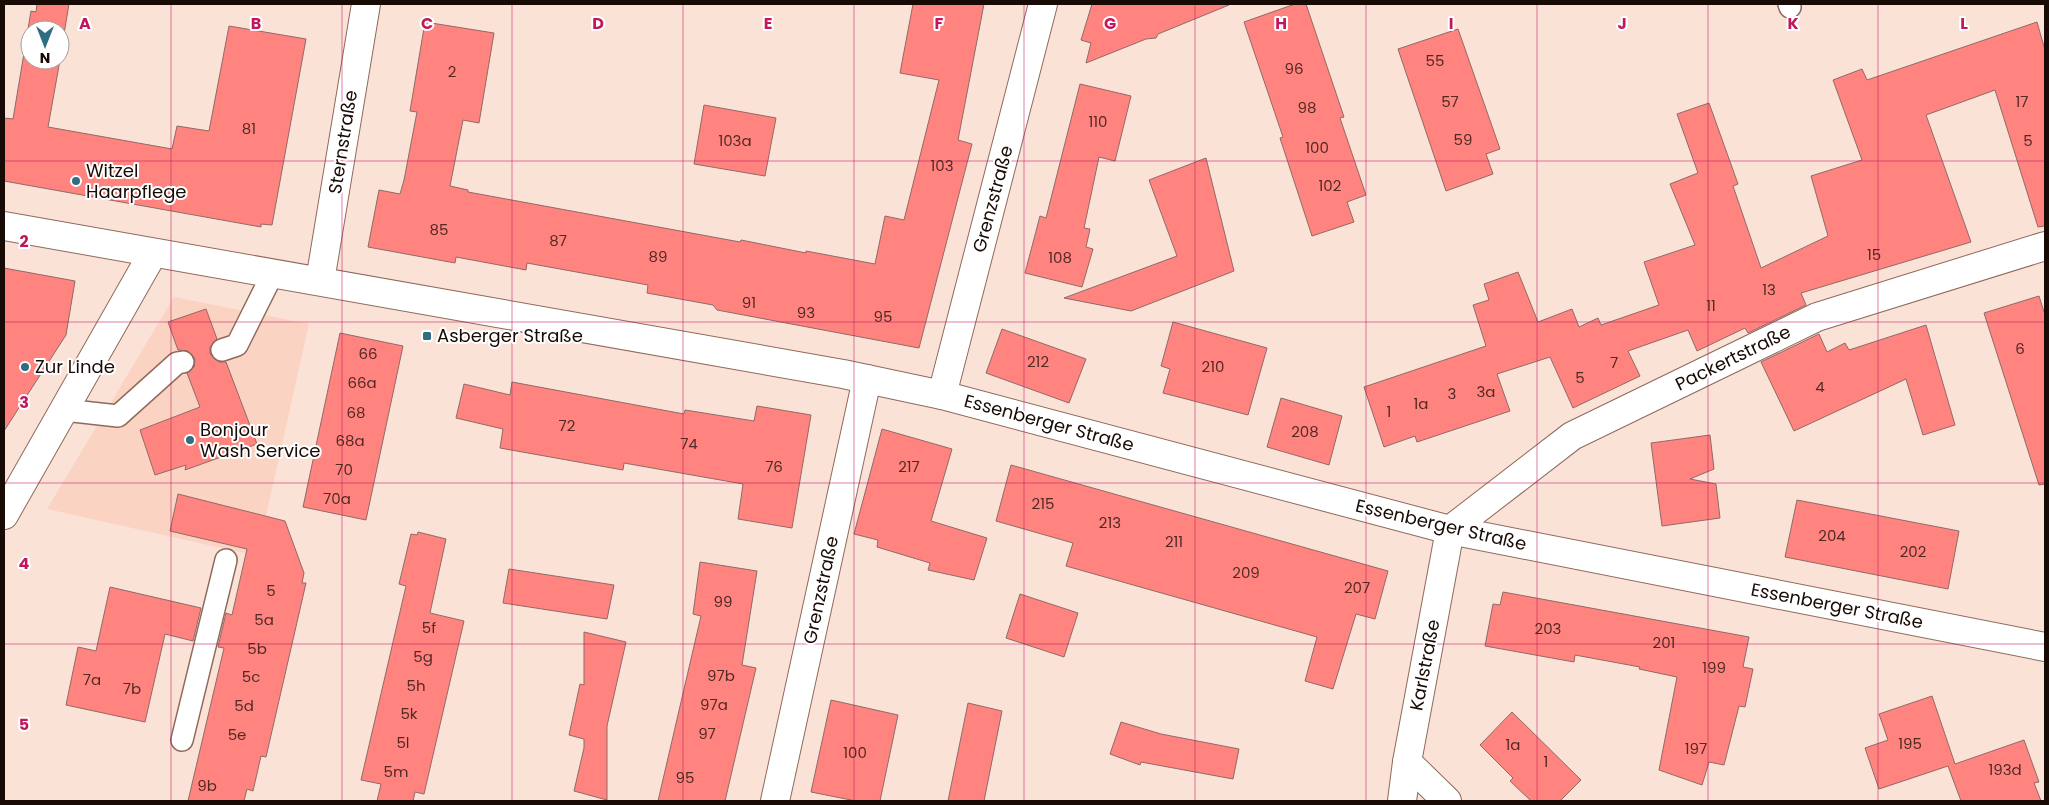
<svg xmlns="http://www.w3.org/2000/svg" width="2049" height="805" font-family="Poppins,sans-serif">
<rect width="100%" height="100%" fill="#fbe2d7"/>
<!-- built -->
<path fill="#fbd3c3" d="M174,297L309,324L257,556L47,509Z"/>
<!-- building -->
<g fill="#ff847f" stroke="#916966">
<path d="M37,4H69L60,58V30H30V60H60L48,127L172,149L177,126L209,131L229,26L306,39L272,225L261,224V227L4,181V118L13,119L31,11L36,12Z"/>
<path d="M913,4H984L958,140L972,144L919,348L717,310L713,305L647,293L648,285L527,263L526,270L456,257L455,263L368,247L379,190L400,194L404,180L417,112L410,111L425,22L494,33L479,123L463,120L450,186L468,190V192L740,242L741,240L806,253V251L875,264L885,216L904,220L939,80L900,73Z"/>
<path d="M1092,4H1229V5L1158,34L1156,38L1146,39L1086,63L1091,43L1081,40Z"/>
<path d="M1295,4H1306L1344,117L1340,118L1366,195L1347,202L1354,222L1312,236L1280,138L1283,137L1244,22Z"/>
<path d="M2037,22L2045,50V226L2038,227L1995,90L1926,115L1971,242L1801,293L1806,305L1748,333L1745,328L1697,351L1688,330L1628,351L1640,376L1573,408L1550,357L1497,374L1510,411L1417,442L1415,436L1384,447L1364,387L1486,346L1473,305L1489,300L1484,284L1518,272L1538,322L1572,309L1579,327L1598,318L1601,325L1659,305L1644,262L1695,245L1670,184L1698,173L1677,114L1709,103L1738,184L1733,186L1761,268L1828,236L1811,176L1862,160L1833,80L1862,69L1867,80Z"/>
<path d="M1458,29L1500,149L1486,154L1493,174L1446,191L1398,49Z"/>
<path d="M1080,84L1131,96L1115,161L1099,157L1084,228L1090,229L1086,247L1093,249L1082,287L1025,273L1040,216L1046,218Z"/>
<path d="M704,105L776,118L765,176L694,164Z"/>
<path d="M1206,158L1234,271L1131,311L1064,298L1177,256L1149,180Z"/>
<path d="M4,268L75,281L66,335L4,431Z"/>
<path d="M2039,296L2045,315V484L2039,485L1984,313Z"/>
<path d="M206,309L217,339L210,347V354L219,362H226L257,444L185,470L186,465L155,475L140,430L200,407L187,373L194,367L195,359L188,351L178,350L168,322Z"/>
<path d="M1173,322L1267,348L1248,415L1163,393L1170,369L1161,366Z"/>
<path d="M1926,325L1955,425L1923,435L1906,379L1794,431L1761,362L1819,334L1827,352L1845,343L1849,350Z"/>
<path d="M1002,329L1086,359L1069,403L986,373Z"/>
<path d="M340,333L403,346L366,520L303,507Z"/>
<path d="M512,382L684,414L685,410L754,421L757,406L811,415L792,528L738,519L743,484L624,463L623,470L500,448L503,429L456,418L464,384L510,395Z"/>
<path d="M1281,398L1342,416L1329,465L1267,447Z"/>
<path d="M882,429L952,449L931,521L987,538L974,580L928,570L930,563L877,547L878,540L854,534Z"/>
<path d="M1710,435L1714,469L1690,479L1716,484L1720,518L1662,526L1651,443Z"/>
<path d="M1011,465L1388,571L1375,619L1356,614L1333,689L1305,681L1317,637L1066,566L1073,543L996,521Z"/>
<path d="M178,494L285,521L304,573L302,583H306L266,757L261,756L253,791L247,789L244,801H188L224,648L218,647L226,613L232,615L247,549L170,531Z"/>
<path d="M1797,500L1959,531L1948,589L1785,557Z"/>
<path d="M418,532L446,539L430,613L464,621L424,794L415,792L413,801H377L381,784L361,780L406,586L399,584L411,534L417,535Z"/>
<path d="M700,562L757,571L742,665L756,668L725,801H658L701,616L693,614Z"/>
<path d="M509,569L614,585L607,619L503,603Z"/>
<path d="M110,587L201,608L193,641L165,634L145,722L66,705L78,647L96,651Z"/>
<path d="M1503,592L1749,637L1743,667L1753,669L1745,707L1739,706L1724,765L1709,762L1702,785L1659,770L1677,677L1639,669L1640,667L1575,655L1574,662L1485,646L1493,604L1500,605Z"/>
<path d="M1020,594L1078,613L1064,657L1006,638Z"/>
<path d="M584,632L626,642L607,726V800L574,791L584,748V739L569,735L580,684L584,685Z"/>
<path d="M1932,696L1955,764L2024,740L2039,782L2034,783L2041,801H1961L1948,766L1879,789L1865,748L1888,740L1879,714Z"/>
<path d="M831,700L898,715L880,801H856L811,792Z"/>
<path d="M968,703L1002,711L984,801H948Z"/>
<path d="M1512,712L1581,780L1560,801H1531L1510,781L1513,778L1480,745Z"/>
<path d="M1121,722L1161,734L1239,749L1233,779L1141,762L1140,765L1110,754Z"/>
</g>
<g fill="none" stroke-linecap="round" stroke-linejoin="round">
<!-- service casing -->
<g stroke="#8f6a5b" stroke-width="24">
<g id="service">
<path d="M1789,4L1790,7"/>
<path d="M222,350L237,345L273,273"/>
<path d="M64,410L118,416L177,363L183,362"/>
<path d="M182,740L226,560"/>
</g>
</g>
<!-- minor casing -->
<g stroke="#8f6a5b" stroke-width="30">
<g id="minor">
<path d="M320,281L366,4"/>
<path d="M942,395L1043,4"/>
<path d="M4,515L153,253"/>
<path d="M1407,762L1447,801"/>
<path d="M775,801L867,379"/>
<path d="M1402,801L1407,762L1450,530L1572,436L1817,317L2045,246"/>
</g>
</g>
<!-- tertiary casing -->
<g stroke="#8f6a5b" stroke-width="30">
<path id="tertiary" d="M4,226L843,374L942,395L1450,530L2045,647"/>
</g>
<!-- service -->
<use href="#service" stroke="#fff" stroke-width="21"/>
<!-- minor -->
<use href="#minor" stroke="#fff" stroke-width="28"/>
<!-- tertiary -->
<use href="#tertiary" stroke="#fff" stroke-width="28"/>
</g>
<!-- grid -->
<path fill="none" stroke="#c2185b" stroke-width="1" stroke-opacity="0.55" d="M171,4V801M342,4V801M512,4V801M683,4V801M854,4V801M1024,4V801M1195,4V801M1366,4V801M1537,4V801M1708,4V801M1878,4V801M4,161H2045M4,322H2045M4,483H2045M4,644H2045"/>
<!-- markers -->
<g fill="#2e6d82" stroke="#fff" stroke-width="2">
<circle cx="76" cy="181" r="5"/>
<rect x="422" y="331" width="10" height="10" rx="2.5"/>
<circle cx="25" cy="367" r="5"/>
<circle cx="190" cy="440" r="5"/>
</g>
<g text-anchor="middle" stroke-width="4" stroke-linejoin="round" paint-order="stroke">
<!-- number labels -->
<g font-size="15" fill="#522924">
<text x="1435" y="66">55</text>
<text x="1294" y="74">96</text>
<text x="452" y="77">2</text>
<text x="1450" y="107">57</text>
<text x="2022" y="107">17</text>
<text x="1307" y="113">98</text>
<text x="1098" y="127">110</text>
<text x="249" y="134">81</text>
<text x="1463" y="145">59</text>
<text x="735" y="146">103a</text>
<text x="2028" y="146">5</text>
<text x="1317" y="153">100</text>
<text x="942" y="171">103</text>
<text x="1330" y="191">102</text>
<text x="439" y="235">85</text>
<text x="558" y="246">87</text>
<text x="1874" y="260">15</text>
<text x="658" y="262">89</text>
<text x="1060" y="263">108</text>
<text x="1769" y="295">13</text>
<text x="749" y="308">91</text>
<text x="1711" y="311">11</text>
<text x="806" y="318">93</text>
<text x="883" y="322">95</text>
<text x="2020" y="354">6</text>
<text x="368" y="359">66</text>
<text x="1038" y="367">212</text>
<text x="1614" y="368">7</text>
<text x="1213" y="372">210</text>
<text x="1580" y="383">5</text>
<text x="362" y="388">66a</text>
<text x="1820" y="392">4</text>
<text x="1486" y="397">3a</text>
<text x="1452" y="399">3</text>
<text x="1421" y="409">1a</text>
<text x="1389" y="417">1</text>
<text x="356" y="418">68</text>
<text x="567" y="431">72</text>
<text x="1305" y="437">208</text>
<text x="350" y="446">68a</text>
<text x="689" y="449">74</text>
<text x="774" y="472">76</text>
<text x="909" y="472">217</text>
<text x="344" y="475">70</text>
<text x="337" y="504">70a</text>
<text x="1043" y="509">215</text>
<text x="1110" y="528">213</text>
<text x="1832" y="541">204</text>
<text x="1174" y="547">211</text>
<text x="1913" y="557">202</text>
<text x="1246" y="578">209</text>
<text x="1357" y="593">207</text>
<text x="271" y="596">5</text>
<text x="723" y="607">99</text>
<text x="264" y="625">5a</text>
<text x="429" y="633">5f</text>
<text x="1548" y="634">203</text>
<text x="1664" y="648">201</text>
<text x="257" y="654">5b</text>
<text x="423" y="662">5g</text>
<text x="1714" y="673">199</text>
<text x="721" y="681">97b</text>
<text x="251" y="682">5c</text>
<text x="92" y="685">7a</text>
<text x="416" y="691">5h</text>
<text x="132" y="694">7b</text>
<text x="714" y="710">97a</text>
<text x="244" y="711">5d</text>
<text x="409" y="719">5k</text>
<text x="707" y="739">97</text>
<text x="237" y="740">5e</text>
<text x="403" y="748">5l</text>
<text x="1910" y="749">195</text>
<text x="1513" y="750">1a</text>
<text x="1696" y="754">197</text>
<text x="855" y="758">100</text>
<text x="1546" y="767">1</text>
<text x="2005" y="775">193d</text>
<text x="396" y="777">5m</text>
<text x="685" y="783">95</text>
<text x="207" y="791">9b</text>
</g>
<!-- street labels -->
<g font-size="18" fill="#180b06" stroke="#fff">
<text transform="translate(343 142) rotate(-81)" y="6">Sternstraße</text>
<text transform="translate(993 199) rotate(-75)" y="6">Grenzstraße</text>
<text transform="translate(1733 358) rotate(-26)" y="6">Packertstraße</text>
<text transform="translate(1049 423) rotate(15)" y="6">Essenberger Straße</text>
<text transform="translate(1441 525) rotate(13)" y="6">Essenberger Straße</text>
<text transform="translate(821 590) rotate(-78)" y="6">Grenzstraße</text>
<text transform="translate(1837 606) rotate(11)" y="6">Essenberger Straße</text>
<text transform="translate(1425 665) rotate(-79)" y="6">Karlstraße</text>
</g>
<!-- poi labels -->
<g font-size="18" fill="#180b06" stroke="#fff" text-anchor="start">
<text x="86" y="177">Witzel<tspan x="86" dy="21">Haarpflege</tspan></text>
<text x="437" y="342">Asberger Straße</text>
<text x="35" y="373">Zur Linde</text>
<text x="200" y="436">Bonjour<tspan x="200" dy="21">Wash Service</tspan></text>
</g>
</g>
<g font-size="16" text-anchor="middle" font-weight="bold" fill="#c2185b" stroke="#fff" stroke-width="4" stroke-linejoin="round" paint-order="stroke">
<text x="85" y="29">A</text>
<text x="256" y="29">B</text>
<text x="427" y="29">C</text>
<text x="598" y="29">D</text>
<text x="768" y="29">E</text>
<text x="939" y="29">F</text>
<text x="1110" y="29">G</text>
<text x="1281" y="29">H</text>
<text x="1451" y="29">I</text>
<text x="1622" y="29">J</text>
<text x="1793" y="29">K</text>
<text x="1964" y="29">L</text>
<text x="24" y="247">2</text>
<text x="24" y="408">3</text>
<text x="24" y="569">4</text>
<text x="24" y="730">5</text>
</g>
<!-- border -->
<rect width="2049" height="805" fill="none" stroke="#180b06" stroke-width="10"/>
<!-- north arrow -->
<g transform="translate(45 45) rotate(180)"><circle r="24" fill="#ffffff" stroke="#a39d9b"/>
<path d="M0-4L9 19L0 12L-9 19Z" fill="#2e6d82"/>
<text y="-8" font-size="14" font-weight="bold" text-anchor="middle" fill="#180b06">N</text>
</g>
</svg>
